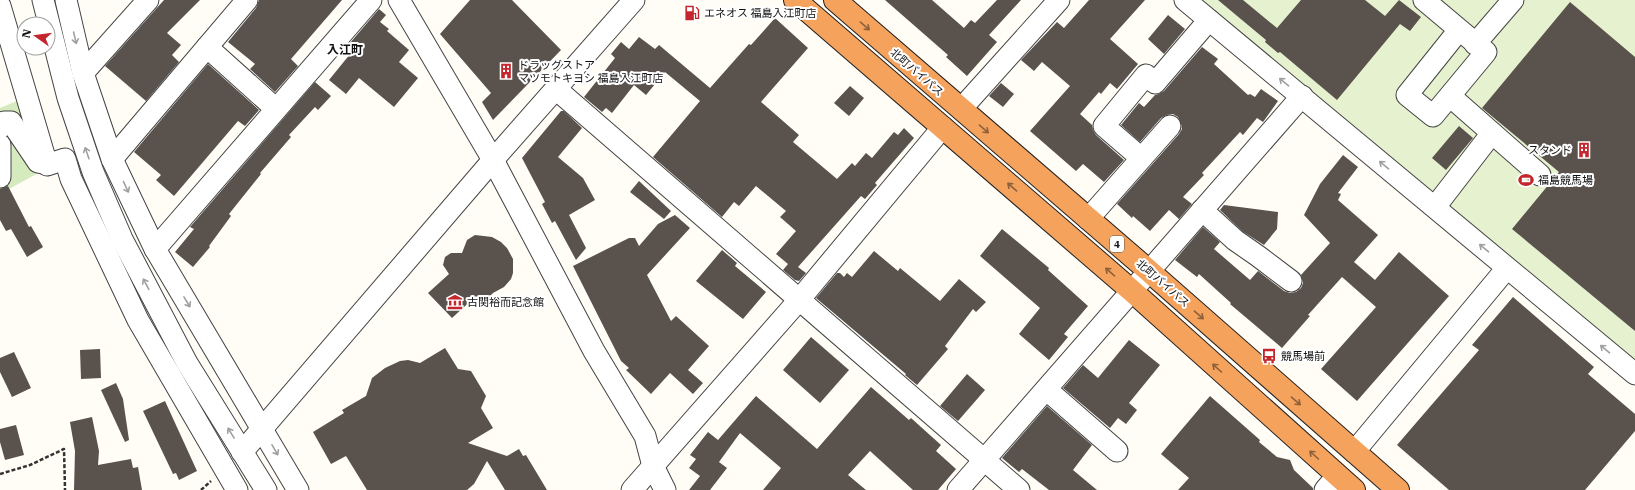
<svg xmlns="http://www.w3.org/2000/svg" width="1635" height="490" font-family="'IBM Plex Serif','Noto Sans JP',serif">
<rect width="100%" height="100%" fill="#fffdf5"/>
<!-- green -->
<path fill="#d5ebbd" d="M34,94L60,167L40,172L0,194V108Z"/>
<!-- pitch -->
<path fill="#e6f2cf" d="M1200,0H1635V360Z"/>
<!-- building -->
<g fill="#5a524d">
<path d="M164,0H200L167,33L181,45L172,55L179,62L146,101L105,66Z"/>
<path d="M259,0H342L291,59L298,66L275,92L250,69L255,64L228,42L256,8Z"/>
<path d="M470,0H512L561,50L493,120L482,102L491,93L440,34Z"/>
<path d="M885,0H932L964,28L971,20L975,23L997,0H1021L989,35L997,42L967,76L946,57L948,55Z"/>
<path d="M1089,0H1145L1110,39L1138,64L1117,89L1110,83L1101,94L1099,92L1080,114L1092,125L1093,130L1096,135L1124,160L1104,182L1083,164L1076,171L1030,131L1070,86L1042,62L1034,71L1021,60L1057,22L1064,28Z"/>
<path d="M1218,0H1243L1277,28L1301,0H1365L1385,16L1399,0L1421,17L1410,31L1400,24L1337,100L1280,52L1278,53L1265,42L1266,40Z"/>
<path d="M1570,2L1635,57V331L1512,229L1559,172L1482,108Z"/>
<path d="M379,9L386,15L380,22L389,29L387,31L409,50L399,62L418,78L394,107L359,78L346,94L329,80L355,48L350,43Z"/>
<path d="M1168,15L1185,29L1164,54L1148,39Z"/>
<path d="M775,18L808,48L761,102L799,135L793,142L837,179L852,163L855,166L866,153L872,158L894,132L898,135L904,128L914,138L875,183L877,185L865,199L861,196L798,267L806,273L799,281L795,280L783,270L788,264L776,254L796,231L780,217L786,211L756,186L739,206L734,202L722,217L653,157L700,101L665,72L646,95L634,85L612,113L606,108L602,112L584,97L615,58L611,54L621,42L629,49L639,37L655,49L659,45L710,88L749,44L751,45Z"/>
<path d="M1202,47L1218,59L1214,64L1248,95L1250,94L1255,97L1261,89L1278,101L1263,122L1257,118L1243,135L1240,132L1202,173L1204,175L1183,197L1192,204L1179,219L1169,210L1150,231L1133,216L1132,218L1117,204L1179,134L1182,129L1181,123L1178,117L1173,114L1166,115L1161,118L1140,142L1121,125L1139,103L1144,107L1155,95L1159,94L1164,91Z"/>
<path d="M208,64L259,110L245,126L238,121L174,196L156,180L161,175L134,152Z"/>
<path d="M315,82L331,96L318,110L315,107L289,135L291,137L260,173L261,174L229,214L231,216L209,246L210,247L193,267L175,252L194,229L190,227Z"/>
<path d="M1001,83L1014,94L1003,107L989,96Z"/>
<path d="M850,86L864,98L849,116L834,103Z"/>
<path d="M561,111H564L582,128L558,157L583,178L595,200L569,215L586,248L576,260L555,221L552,223L542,204L545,202L522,158Z"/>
<path d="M1459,126L1473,138L1446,170L1432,158Z"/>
<path d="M1343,155L1358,167L1338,193L1341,194L1338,200L1378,235L1354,262L1375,280L1399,252L1449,296L1357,401L1321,369L1376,307L1342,277L1308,315L1310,316L1282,348L1230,304L1231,303L1199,274L1197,277L1175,260L1203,227L1220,242L1214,249L1250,280L1258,271L1284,291L1290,293L1296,292L1301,288L1303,283L1301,275L1330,243L1304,215L1320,184Z"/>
<path d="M639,181L671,211L664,219L630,192Z"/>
<path d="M8,186L29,227L31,226L43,247L27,257L11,229L6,231L0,220V189Z"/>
<path d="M1224,205L1278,212L1277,229L1264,245L1242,231L1220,210Z"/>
<path d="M675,215L690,228L647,275L671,321L676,316L709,346L688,370L703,383L693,394L670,373L651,394L626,370L629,368L621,361L573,266L629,238H635L639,246L658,224Z"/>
<path d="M1002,229L1049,268L1048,270L1088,306L1064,334L1068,337L1049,360L1019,334L1040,308L980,256Z"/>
<path d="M475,235L492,237L501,242L507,248L513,259V273L511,279L504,287L493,293L483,303L476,296L452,318L428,293L449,274L443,265L445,257L451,253H462L467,240Z"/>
<path d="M722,250L737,263L735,266L766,292L743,319L696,281Z"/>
<path d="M874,251L898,271L900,268L940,301L959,279L986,302L976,312L973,309L945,346L948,349L917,385L905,375L906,374L816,298L837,273H840L844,277L847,273L852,277Z"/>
<path d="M1513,297L1594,367L1588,374L1635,414V431L1585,490H1449L1397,445L1479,350L1472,345Z"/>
<path d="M811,337L849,370L820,403L783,370Z"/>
<path d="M1129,340L1160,365L1129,403L1137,410L1126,424L1118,418L1110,428L1063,388L1083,365L1098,378Z"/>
<path d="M445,348L458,369L471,371L486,396L481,408L493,428L468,443L507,456L519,449L523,456L526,455L547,490H505L487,461L474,484L467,490H367L346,456L331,464L313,432L344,413L342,410L366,396L372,378L385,368L400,361L408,360L420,363Z"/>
<path d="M100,349L101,378L81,379L80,350Z"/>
<path d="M14,352L31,388L12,397L0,372V358Z"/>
<path d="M967,374L985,390L958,421L940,406Z"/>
<path d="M116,383L123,399L129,440L125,442L101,390Z"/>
<path d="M871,387L909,420L911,418L941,445L936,451L956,469L938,490H913L870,451L848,475L866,490H763L781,468L740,433L719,462L727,468L710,490H689L700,476L689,468L696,459L690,455L708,432L718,440L756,396L817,449Z"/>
<path d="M1210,396L1260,440L1259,442L1277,457L1290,460L1294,470L1313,488V490H1178L1189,478L1161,454Z"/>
<path d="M165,401L197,471L179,480L176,473L173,474L143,411Z"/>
<path d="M1047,406L1092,445L1073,470L1097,490H1049L1022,469L1019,472L1002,458Z"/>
<path d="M92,417L99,451L98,465L131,459L133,468L138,467L142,490H74L75,451L70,422Z"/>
<path d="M16,425L24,455L5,460L0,442V429Z"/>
</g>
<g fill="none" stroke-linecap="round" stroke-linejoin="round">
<!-- minor casing -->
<g stroke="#444" stroke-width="23">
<g id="minor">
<path d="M43,0L68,98L93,172L122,239L187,363L266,490"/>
<path d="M66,0L83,73L112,159L155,249L298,490"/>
<path d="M399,0L493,160L594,351L645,436L653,466L665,490"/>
<path d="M1185,0L1635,374"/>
<path d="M1424,0L1486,52L1433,116L1407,95L1459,30"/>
<path d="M0,6L47,165L65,159L71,179L138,320L237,490"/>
<path d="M1475,44L1513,0"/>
<path d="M207,47L276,109"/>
<path d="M83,73L148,0"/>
<path d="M556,89L1019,490"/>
<path d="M1450,96L1540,175"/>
<path d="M961,109L1059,0"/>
<path d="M0,128L4,122H11L38,162L45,163"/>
<path d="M0,145V177"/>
<path d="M1141,158L1104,126L1146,75L1155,83L1209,20"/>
<path d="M112,159L247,0"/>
<path d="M1435,207L1492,133"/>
<path d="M1202,210L1235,240L1258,256L1291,281"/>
<path d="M1088,219L1170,126"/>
<path d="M155,249L371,0"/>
<path d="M1047,390L1117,451"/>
<path d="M242,452L493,160L634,0"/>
<path d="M1354,452L1507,268"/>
<path d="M632,490L799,300L943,127"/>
<path d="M958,490L1302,96"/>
<path d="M1325,490L1337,476"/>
</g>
</g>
<!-- highway casing -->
<g stroke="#222" stroke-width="24">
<g id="highway">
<path d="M795,0L1132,291L1354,490"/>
<path d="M835,0L1149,271L1398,490"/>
</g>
</g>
<!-- path -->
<g stroke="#333" stroke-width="2.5" stroke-dasharray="4 2" stroke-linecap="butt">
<path d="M0,474L30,465L64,449L65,490"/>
<path d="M201,490L211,481"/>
</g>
<!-- minor -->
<use href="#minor" stroke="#fff" stroke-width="21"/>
<!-- highway -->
<use href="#highway" stroke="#f5a25d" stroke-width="22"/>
</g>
<!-- one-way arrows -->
<defs><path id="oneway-shaft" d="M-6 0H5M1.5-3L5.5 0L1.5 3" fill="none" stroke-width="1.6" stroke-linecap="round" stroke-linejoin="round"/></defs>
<g stroke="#8e613b">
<use href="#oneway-shaft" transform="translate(865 26) rotate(41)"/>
<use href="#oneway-shaft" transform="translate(984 129) rotate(41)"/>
<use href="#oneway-shaft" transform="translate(1012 187) rotate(-139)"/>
<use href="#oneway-shaft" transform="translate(1110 272) rotate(-139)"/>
<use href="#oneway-shaft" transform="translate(1199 315) rotate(41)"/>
<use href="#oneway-shaft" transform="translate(1217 368) rotate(-138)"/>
<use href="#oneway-shaft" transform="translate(1296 401) rotate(41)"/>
<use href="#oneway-shaft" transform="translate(1314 455) rotate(-138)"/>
</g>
<g stroke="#a0a0a0">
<use href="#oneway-shaft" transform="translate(75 38) rotate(77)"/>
<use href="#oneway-shaft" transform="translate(1284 82) rotate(-140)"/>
<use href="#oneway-shaft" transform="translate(87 153) rotate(-109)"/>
<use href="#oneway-shaft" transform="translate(1384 165) rotate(-140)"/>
<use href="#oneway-shaft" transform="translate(126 187) rotate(65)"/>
<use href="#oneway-shaft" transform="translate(1484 248) rotate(-140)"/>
<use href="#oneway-shaft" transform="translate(146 284) rotate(-118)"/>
<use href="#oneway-shaft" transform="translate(187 302) rotate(59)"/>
<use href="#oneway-shaft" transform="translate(1605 349) rotate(-140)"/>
<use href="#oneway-shaft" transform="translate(231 433) rotate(-122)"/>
<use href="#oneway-shaft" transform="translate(275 450) rotate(60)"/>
</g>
<!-- icons -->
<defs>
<g id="fuel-bare" transform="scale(1.2)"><path d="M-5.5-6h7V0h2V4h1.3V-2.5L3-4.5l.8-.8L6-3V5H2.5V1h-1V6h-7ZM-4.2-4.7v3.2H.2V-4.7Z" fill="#c4262e" stroke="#fff" stroke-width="2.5" paint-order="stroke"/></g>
<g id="building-bare" transform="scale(1.2)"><path d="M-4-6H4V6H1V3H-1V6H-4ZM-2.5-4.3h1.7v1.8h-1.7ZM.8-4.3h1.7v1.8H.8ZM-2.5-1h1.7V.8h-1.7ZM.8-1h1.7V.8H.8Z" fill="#c4262e" stroke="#fff" stroke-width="2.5" paint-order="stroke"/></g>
<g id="stadium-bare" transform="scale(1.2)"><path d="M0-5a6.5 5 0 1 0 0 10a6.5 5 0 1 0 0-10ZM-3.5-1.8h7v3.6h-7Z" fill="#c4262e" stroke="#fff" stroke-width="2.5" paint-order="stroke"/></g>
<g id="museum-bare" transform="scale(1.2)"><path d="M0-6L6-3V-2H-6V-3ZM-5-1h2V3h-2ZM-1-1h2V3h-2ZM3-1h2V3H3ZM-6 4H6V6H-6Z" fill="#c4262e" stroke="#fff" stroke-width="2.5" paint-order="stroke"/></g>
<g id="bus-bare" transform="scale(1.2)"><path d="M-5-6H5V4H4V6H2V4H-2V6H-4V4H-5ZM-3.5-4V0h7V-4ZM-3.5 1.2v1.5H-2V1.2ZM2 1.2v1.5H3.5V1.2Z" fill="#c4262e" stroke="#fff" stroke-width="2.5" paint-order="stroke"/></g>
</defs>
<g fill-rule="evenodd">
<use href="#fuel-bare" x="692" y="13"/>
<use href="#building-bare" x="506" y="71"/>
<use href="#building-bare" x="1584" y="150"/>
<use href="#stadium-bare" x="1526" y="180"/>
<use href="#museum-bare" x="455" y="302"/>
<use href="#bus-bare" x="1269" y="356"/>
</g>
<g text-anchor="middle" stroke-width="4" stroke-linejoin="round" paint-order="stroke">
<!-- shield labels -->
<rect fill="#fff" stroke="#585858" stroke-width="1" x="1110" y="236" width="14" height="16" rx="3"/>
<g font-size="10" font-weight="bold" fill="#111">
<text x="1117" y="248">4</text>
</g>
<!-- poi labels -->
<g font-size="11" fill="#111" stroke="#fff" text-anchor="start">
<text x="704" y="17">エネオス 福島入江町店</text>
<text x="518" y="69">ドラッグストア<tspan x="518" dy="13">マツモトキヨシ 福島入江町店</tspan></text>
<text x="1572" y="154" text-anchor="end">スタンド</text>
<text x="1538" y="184">福島競馬場</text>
<text x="467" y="306">古関裕而記念館</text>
<text x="1281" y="360">競馬場前</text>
</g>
<!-- street labels -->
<g font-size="11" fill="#111" stroke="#fff">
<text transform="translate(917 72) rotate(41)" y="4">北町バイパス</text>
<text transform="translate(1163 283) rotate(41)" y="4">北町バイパス</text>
</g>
<!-- neighbourhood labels -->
<g font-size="12" font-weight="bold" fill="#111" stroke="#fff">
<text x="345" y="54">入江町</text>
</g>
</g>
<!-- north arrow -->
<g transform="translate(36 36) rotate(284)"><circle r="19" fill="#ffffff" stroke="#a0a0a0"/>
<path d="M0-3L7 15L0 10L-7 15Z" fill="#c4262e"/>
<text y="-6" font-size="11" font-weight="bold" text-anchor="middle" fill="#111111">N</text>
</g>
</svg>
